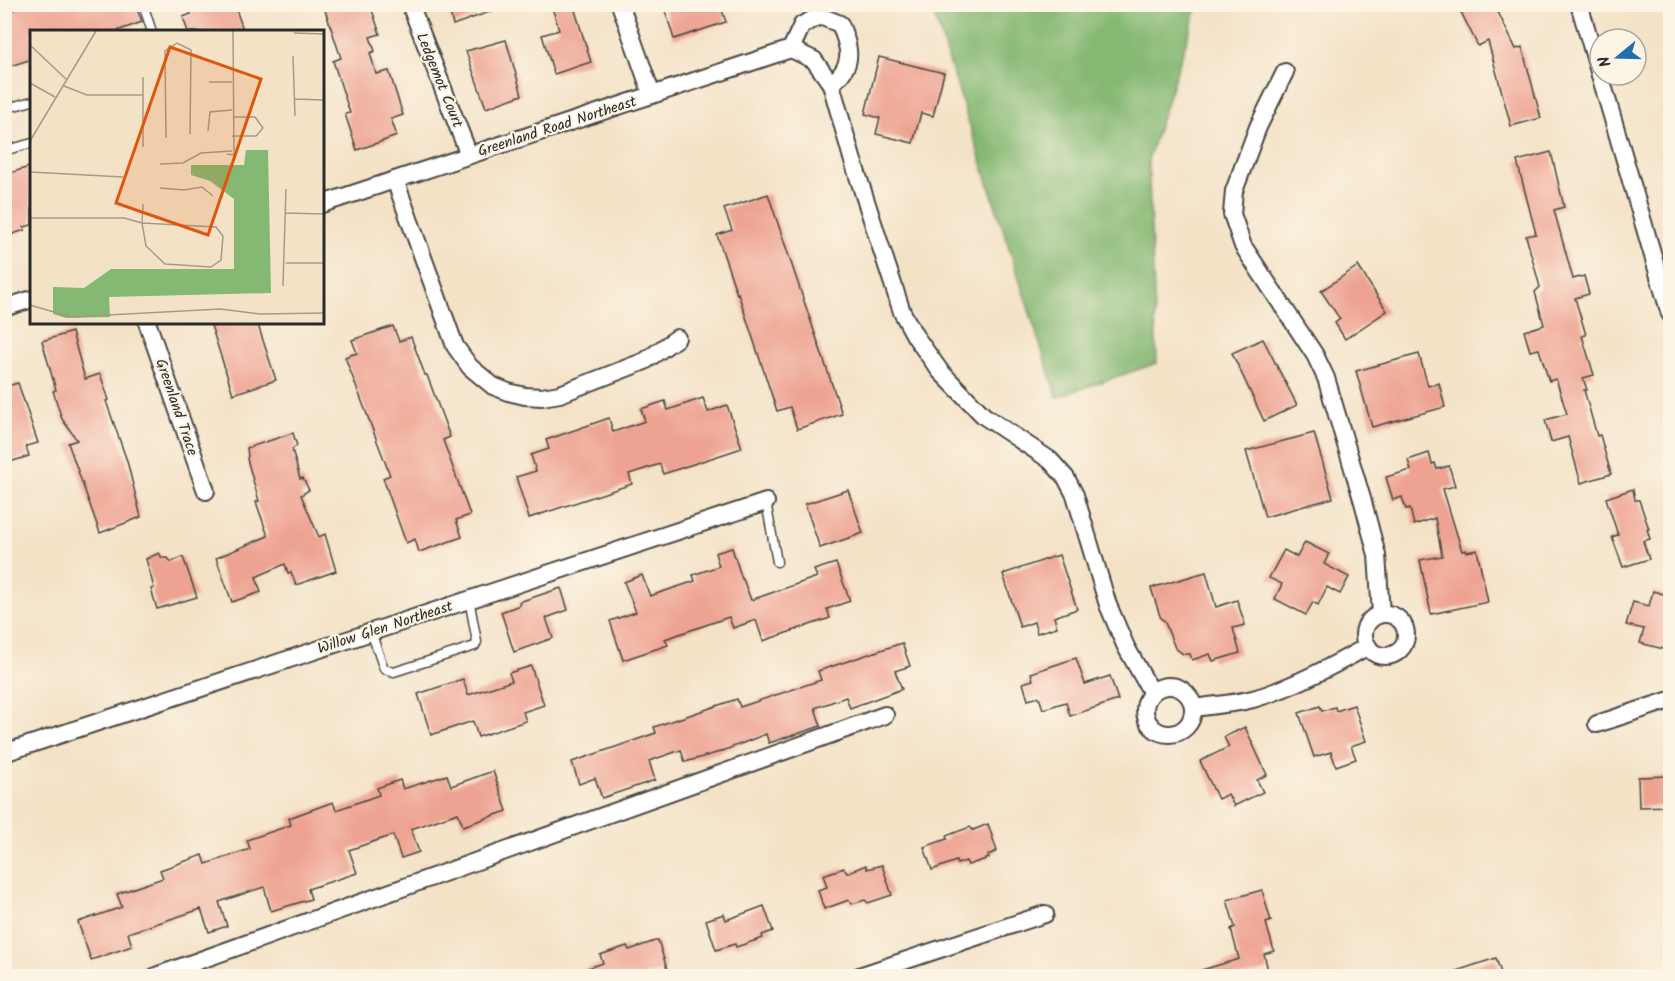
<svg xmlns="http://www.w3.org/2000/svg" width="1675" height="981" font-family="Kalam,sans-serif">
<rect width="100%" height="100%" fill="#fcf5e5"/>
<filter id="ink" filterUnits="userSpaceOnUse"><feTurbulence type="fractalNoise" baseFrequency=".0167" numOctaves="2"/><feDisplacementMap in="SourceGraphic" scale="12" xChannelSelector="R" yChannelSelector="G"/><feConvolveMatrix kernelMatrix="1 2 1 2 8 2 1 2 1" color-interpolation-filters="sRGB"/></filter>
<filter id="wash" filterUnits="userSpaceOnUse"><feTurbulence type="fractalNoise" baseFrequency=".008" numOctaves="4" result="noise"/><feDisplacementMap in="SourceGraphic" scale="24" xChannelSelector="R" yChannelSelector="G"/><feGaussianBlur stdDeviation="1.35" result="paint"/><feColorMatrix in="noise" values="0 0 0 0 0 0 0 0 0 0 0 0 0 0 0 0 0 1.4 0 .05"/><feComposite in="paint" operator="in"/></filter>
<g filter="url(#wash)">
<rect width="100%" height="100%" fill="#f4e2c7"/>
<!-- forest -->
<path fill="#85b872" stroke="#58724e" stroke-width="1.5" d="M931,5H1198L1148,160L1157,363L1057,397Z"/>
<g id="blocks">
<!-- building -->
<g fill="#eea392">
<path d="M29,4H135L142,22L114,32H32V59L4,68V13Z"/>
<path d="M187,4H234L244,32H188L183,17L191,14Z"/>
<path d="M323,4H370L380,34L370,37L375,51L370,53L376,74L389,71L403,115L391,119L397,136L357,150L345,114L350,113L333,61L341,58Z"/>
<path d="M448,4H503V7L453,25Z"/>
<path d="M551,4H573L591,62L554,74L542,35L559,30Z"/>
<path d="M663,4H720L726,22L674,39Z"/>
<path d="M1457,4H1494L1516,49L1522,47L1541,118L1511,126L1488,41L1478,46Z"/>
<path d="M506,40L522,95L486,108L466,51Z"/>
<path d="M879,57L944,73L933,116L921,113L913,143L876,134L880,118L865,114Z"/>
<path d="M1551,152L1564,207L1554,210L1573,279L1584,276L1589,294L1575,298L1586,335L1582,336L1594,375L1583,378L1587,390H1584L1597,436L1600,435L1611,474L1581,483L1568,437L1551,442L1545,420L1567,414L1556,379L1549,381L1539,349L1530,351L1524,331L1544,325L1535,292L1540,287L1526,236L1536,234L1517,161Z"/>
<path d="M32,166V225L24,227L25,230L4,237V175Z"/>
<path d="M768,194L842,414L797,429L790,407L777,411L738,293L737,294L717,235L732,230L724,209Z"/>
<path d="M1358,266L1387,311L1345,339L1335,323L1340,319L1321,291Z"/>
<path d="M210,322H257L276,380L233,394Z"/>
<path d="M393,326L399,341L411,337L425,375H427L450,437L443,440L470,515L456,520L462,537L419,552L415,539L406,543L383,478L390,475L345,357L357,353L352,340Z"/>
<path d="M72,332L85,379L100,374L109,400L106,401L127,461L141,517L100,533L68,443L77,440L62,419L53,391L56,390L42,341Z"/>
<path d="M1263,339L1297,405L1264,421L1232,353Z"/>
<path d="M1419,354L1428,386L1439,383L1445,407L1372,427L1356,371Z"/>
<path d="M18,383L38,443L26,446L29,456L4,464V387Z"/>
<path d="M703,398L708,412L727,405L742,448L663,474L660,464L629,474L632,484L529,518L516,477L536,471L531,455L549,449L546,440L609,418L613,432L645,421L641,409L665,401L668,410Z"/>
<path d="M293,433L297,446L292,449L300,479L303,478L309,490L301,495L319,537L325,534L336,571L296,585L291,572L288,573L285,564L256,577L261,592L232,602L216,558L268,536L256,502L259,501L247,459L248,456L247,448Z"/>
<path d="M1314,433L1333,498L1265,517L1246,451Z"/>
<path d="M1429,453L1432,464L1435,463L1437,469L1449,466L1455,486L1443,489L1462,551L1466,550V552L1477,550L1488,602L1431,614L1420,560L1442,556L1435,518L1414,525L1410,508L1406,509L1402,497L1393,500L1386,477L1411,470L1408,460Z"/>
<path d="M1633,489L1635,500H1639L1649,529H1647L1650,539L1643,541L1649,559L1623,567L1612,537L1618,535L1606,498Z"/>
<path d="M848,490L863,533L820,548L805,504Z"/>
<path d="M1305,542L1329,554L1324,564L1349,577L1340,594L1327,587L1318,605L1313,602L1306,615L1275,599L1282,584L1269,578L1284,550L1297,557Z"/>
<path d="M732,548L742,579H743L751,600L817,577L814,570L836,563L850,601L827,609L830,618L763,641L756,620L733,628L729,617L665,639L668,645L623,660L610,621L636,612L624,582L642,575L650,596L695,581L693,575L719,566L715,553Z"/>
<path d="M159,553L162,558H168L171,562L183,557L197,597L157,609L151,589L154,588L146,559Z"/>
<path d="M1059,555L1077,609L1054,617L1057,627L1037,633L1034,622L1020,627L1003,574Z"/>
<path d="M1206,572L1216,607L1237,600L1245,625L1233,628L1240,653L1213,661L1210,654L1192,660L1190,654H1183L1175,648L1164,620L1161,619L1151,588Z"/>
<path d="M561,588L568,610L546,618L553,638L514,652L501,612L520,605L519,602Z"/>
<path d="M1653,591L1671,596V651L1640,643L1644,629L1626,625L1633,602L1649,606Z"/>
<path d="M902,643L910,666L895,671L902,689L850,708L846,697L815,708L821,726L769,743L766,734L720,752L685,762L681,750L649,761L655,780L602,798L595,778L579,784L572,762L656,733L654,727L737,699L740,707L821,680L818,671Z"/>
<path d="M1076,658L1085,684L1110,676L1118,700L1070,716L1066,702L1043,709L1039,697L1028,700L1023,683L1033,680L1031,673Z"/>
<path d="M531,666L544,705L523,712L526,721L478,737L473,721L431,735L418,694L463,679L468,695L512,681L509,673Z"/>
<path d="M1354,705L1366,741L1351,746L1356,759L1336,766L1331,752L1314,757L1299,713L1320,706L1322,711L1335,707L1336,711Z"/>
<path d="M1245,727L1267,775L1257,780L1263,792L1234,806L1228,794L1218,799L1200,761L1229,747L1224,737Z"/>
<path d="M493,771L507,811L463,826L458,813L411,829L419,852L401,858L393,835L349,850L357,873L308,889L311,899L271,911L264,887L219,902L227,926L209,932L201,909L128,933L132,946L91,960L78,922L122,907L117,894L163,878L160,870L203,855L206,864L250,849L247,840L291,825L289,818L333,802L336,810L379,795L377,788L400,780L403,789L447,775L451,786Z"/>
<path d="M1671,776V806L1639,807L1638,777Z"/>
<path d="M988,824L997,851L988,855L989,858L968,865L966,861L957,864L956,861L932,870L924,847L947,839L946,836L970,827L973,830Z"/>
<path d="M866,865L867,869L882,865L892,895L868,903L865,900L852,904L849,900L824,909L818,890L827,887L823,875L844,868L847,873Z"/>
<path d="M1262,890L1271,921L1266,923L1274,951L1264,954L1268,970L1245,976H1196L1195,972L1239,959L1231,929L1235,927L1227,900Z"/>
<path d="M764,906L773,931L762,935L763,938L736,947L735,944L716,950L706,920L724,914L726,920Z"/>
<path d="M658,940L667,969L643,976H572L571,974L603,963L600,955L627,946L629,950Z"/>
<path d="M1496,958L1502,976H1450V973Z"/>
</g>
</g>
</g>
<g filter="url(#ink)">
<use href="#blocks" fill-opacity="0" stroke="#494642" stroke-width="1.5"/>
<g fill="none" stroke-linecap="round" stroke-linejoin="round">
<!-- lane casing -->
<g stroke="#494642" stroke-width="11">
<g id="lane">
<path d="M143,4L152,32"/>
<path d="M4,109L32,101"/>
<path d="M4,151L32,143"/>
<path d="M766,502L777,562"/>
<path d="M371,632L384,669L394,672L475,646L477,642L469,599"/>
</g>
</g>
<!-- street casing -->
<g stroke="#494642" stroke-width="20">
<g id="street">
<path d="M410,4L469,155"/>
<path d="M620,4L652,95"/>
<path d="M1579,4L1600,75"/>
<path d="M791,49L814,60L831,84L852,158L902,312L915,336L940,371L984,416L1050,460L1066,478L1075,495L1108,605L1126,647L1152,693"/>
<path d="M791,49L802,25L820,16L840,24C850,49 855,65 831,84"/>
<path d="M1285,72L1258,127L1234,191L1232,214L1243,246L1315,355L1326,378L1363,502L1377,555L1381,614"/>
<path d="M1600,75L1670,314"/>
<path d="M395,180L455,346L470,367L493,386L508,392L525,396L542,397L560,394L645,361L677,338"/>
<path d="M322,204L791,49"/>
<path d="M4,308L32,299"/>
<path d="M147,322L206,491"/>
<circle cx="1385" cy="635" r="21"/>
<circle cx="1169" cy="710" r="24"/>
<path d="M1193,708C1213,705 1234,704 1253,699C1292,688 1333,666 1368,646"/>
<path d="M1597,724L1670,700"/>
<path d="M4,753L766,502"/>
<path d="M156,976L885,715"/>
<path d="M859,976L1045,914"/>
</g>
</g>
<!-- lane -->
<use href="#lane" stroke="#fff" stroke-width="8"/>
<!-- street -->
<use href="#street" stroke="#fff" stroke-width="16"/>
</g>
</g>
<g text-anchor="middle" stroke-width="4.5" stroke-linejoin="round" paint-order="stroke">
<!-- street labels -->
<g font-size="15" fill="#2b2b2b" stroke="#fcf5e5">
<text transform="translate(440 80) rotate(68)" y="5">Ledgemot Court</text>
<text transform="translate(557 126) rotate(-18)" y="5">Greenland Road Northeast</text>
<text transform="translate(177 407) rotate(71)" y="5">Greenland Trace</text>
<text transform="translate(385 627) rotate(-18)" y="5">Willow Glen Northeast</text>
</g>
</g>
<!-- overview -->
<g transform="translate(30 30)">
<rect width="294" height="294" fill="#f4e2c7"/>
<path d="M216,120H238L241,263L79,267L80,287L36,288L23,284V257L54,258L81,239H204V169L180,151L161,145V135H214Z" fill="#85b872"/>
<path fill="none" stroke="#a49989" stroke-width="1.5" d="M264,3L294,4M0,15L36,49M263,26L265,86M179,52H202M0,53L25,67M34,56L57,65H113M265,69L294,70M178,101L180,82L202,80M202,106H226L233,98L225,87H203M136,108L135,21L147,13L161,20L160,104M0,111L66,1M113,117V47M197,124L204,125L203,1M130,134L153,133L171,123L202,121M0,142L93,147M130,158L154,160L172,157L183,166M256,183L294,184M0,188H94L112,193L113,174M112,193L186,197L193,206L191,230L181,237L135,234L116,216ZM256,233H294M253,256L256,159M0,275L41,287L190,279L230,284L294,283"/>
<path fill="#df570e" fill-opacity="0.15" stroke="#df570e" stroke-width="3" d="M140,17L231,49L178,205L86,173Z"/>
<rect width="294" height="294" fill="none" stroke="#2b2b2b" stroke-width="3"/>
</g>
<!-- margin -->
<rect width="1675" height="981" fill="none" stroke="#fcf5e5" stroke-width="24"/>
<!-- north arrow -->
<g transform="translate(1618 57) rotate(251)"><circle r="28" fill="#fcf5e5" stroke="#a8a49b" stroke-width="1.5"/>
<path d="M0-4.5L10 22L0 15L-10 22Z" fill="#1f6fb2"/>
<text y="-9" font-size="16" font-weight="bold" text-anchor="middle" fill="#2b2b2b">N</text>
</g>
</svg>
